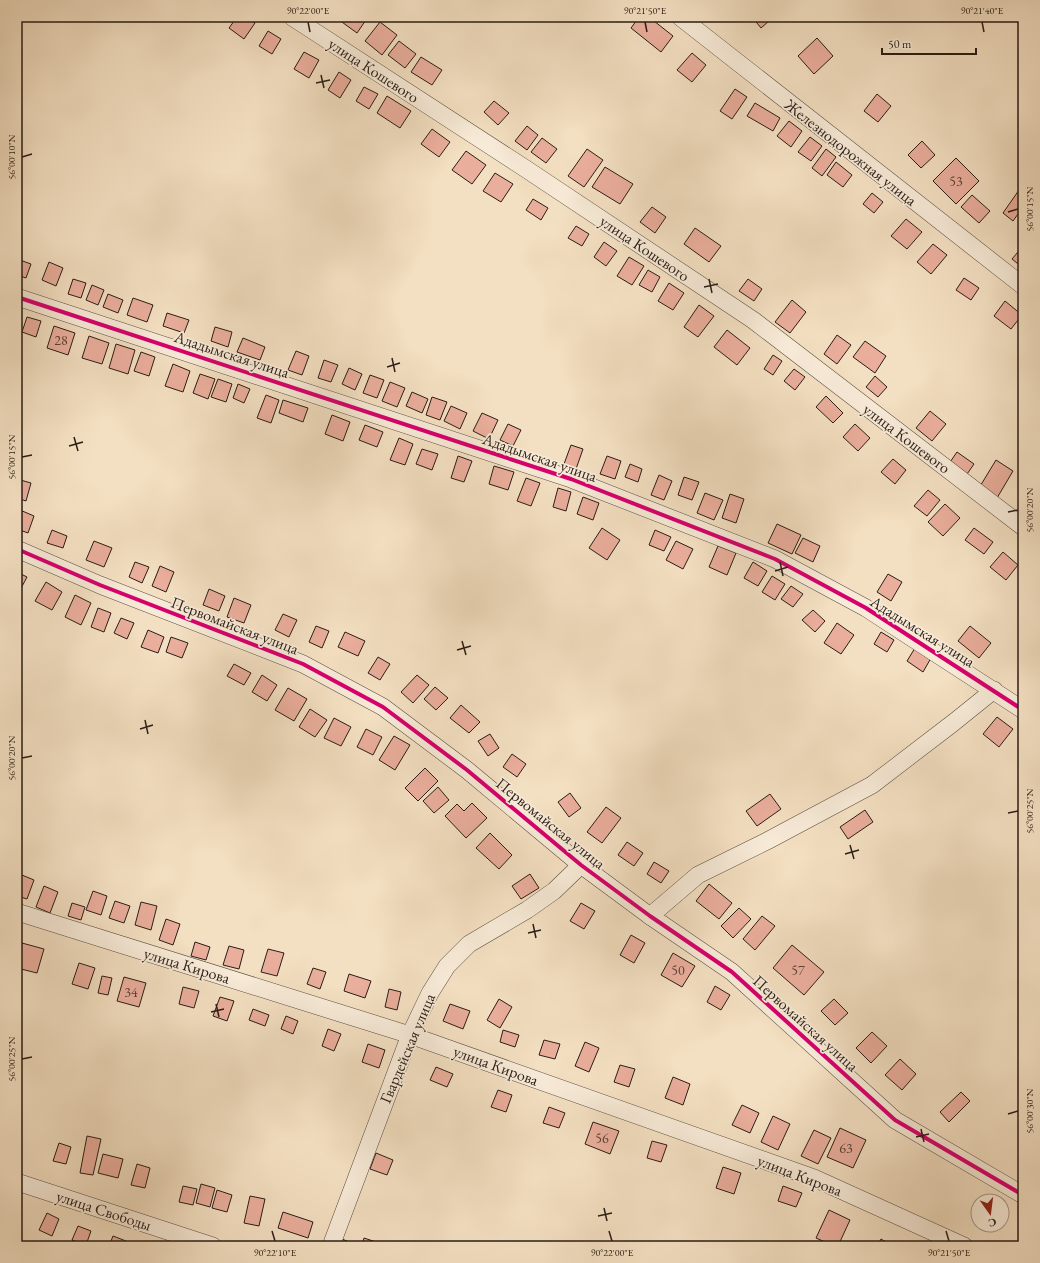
<svg xmlns="http://www.w3.org/2000/svg" width="1040" height="1263" font-family="'EB Garamond',serif">
<rect width="100%" height="100%" fill="#f3dfc1"/>
<filter id="stains"><feTurbulence type="fractalNoise" baseFrequency=".005" numOctaves="4"/><feColorMatrix values="0 0 0 0 .2 0 0 0 0 .09 0 0 0 0 .02 0 0 0 .5 -.17"/></filter>
<radialGradient id="worn" r=".72"><stop offset=".6" stop-color="#630" stop-opacity="0"/><stop offset="1" stop-color="#630" stop-opacity=".3"/></radialGradient>
<!-- building -->
<g fill="#eaae9c" stroke="#2a1d16">
<path d="M204,17H215L211,22Z"/>
<path d="M237,17H246L255,23L244,39L229,28Z"/>
<path d="M335,17H368L357,33Z"/>
<path d="M639,17H649L673,36L661,52L631,28Z"/>
<path d="M752,17H766L769,21L761,28Z"/>
<path d="M380,22L397,35L382,55L365,41Z"/>
<path d="M268,31L281,39L272,54L259,46Z"/>
<path d="M817,38L833,56L814,74L798,56Z"/>
<path d="M399,41L416,54L405,68L388,55Z"/>
<path d="M304,52L319,60L309,78L294,69Z"/>
<path d="M692,53L706,65L692,82L677,70Z"/>
<path d="M421,57L442,70L432,85L411,72Z"/>
<path d="M339,72L351,80L340,98L328,90Z"/>
<path d="M364,87L378,94L369,109L356,101Z"/>
<path d="M735,89L747,97L732,119L720,111Z"/>
<path d="M877,94L891,106L878,122L864,111Z"/>
<path d="M387,96L411,111L400,128L377,113Z"/>
<path d="M494,101L509,113L498,125L484,112Z"/>
<path d="M755,103L780,118L773,131L747,116Z"/>
<path d="M789,121L802,131L791,147L777,136Z"/>
<path d="M527,126L538,135L527,150L515,141Z"/>
<path d="M432,129L450,142L439,157L421,144Z"/>
<path d="M810,137L822,146L811,161L798,152Z"/>
<path d="M542,138L557,149L546,163L531,152Z"/>
<path d="M922,141L935,155L921,168L908,155Z"/>
<path d="M587,149L603,160L584,187L568,176Z"/>
<path d="M826,149L836,157L822,176L812,168Z"/>
<path d="M466,151L486,165L472,184L452,170Z"/>
<path d="M956,158L979,181L956,204L933,181Z"/>
<path d="M836,162L852,175L843,187L827,175Z"/>
<path d="M605,167L633,184L620,204L592,187Z"/>
<path d="M495,173L513,184L501,202L483,191Z"/>
<path d="M1019,190L1023,193V207L1013,221L1003,213Z"/>
<path d="M872,193L883,202L874,213L863,204Z"/>
<path d="M972,195L990,211L979,223L961,207Z"/>
<path d="M533,199L548,208L541,220L526,210Z"/>
<path d="M652,207L666,217L655,233L640,222Z"/>
<path d="M906,219L922,232L907,249L891,236Z"/>
<path d="M576,226L589,234L582,246L568,238Z"/>
<path d="M695,228L721,246L709,262L684,244Z"/>
<path d="M604,242L617,251L606,266L594,257Z"/>
<path d="M933,244L947,255L931,274L917,262Z"/>
<path d="M1023,246V268L1012,259Z"/>
<path d="M629,257L644,266L632,285L617,276Z"/>
<path d="M17,259L31,264L26,278L17,275Z"/>
<path d="M49,262L63,268L56,286L42,280Z"/>
<path d="M648,270L660,277L652,292L639,285Z"/>
<path d="M964,278L979,288L971,300L956,290Z"/>
<path d="M73,279L86,283L81,298L68,294Z"/>
<path d="M748,279L762,289L754,301L739,291Z"/>
<path d="M669,283L684,293L673,310L658,301Z"/>
<path d="M92,285L104,290L98,305L86,300Z"/>
<path d="M108,294L123,300L118,313L103,307Z"/>
<path d="M133,298L153,305L147,322L127,315Z"/>
<path d="M792,300L806,312L790,333L775,322Z"/>
<path d="M1005,301L1022,315L1011,329L994,316Z"/>
<path d="M699,305L714,316L698,337L684,327Z"/>
<path d="M167,313L189,320L184,333L163,326Z"/>
<path d="M27,317L41,321L36,337L22,332Z"/>
<path d="M54,326L75,333L68,355L47,348Z"/>
<path d="M215,327L232,332L228,347L211,341Z"/>
<path d="M727,330L750,348L737,365L714,347Z"/>
<path d="M837,335L851,345L837,364L824,354Z"/>
<path d="M89,336L109,343L102,364L82,358Z"/>
<path d="M243,338L265,347L260,360L237,352Z"/>
<path d="M865,341L886,356L875,373L853,357Z"/>
<path d="M116,344L135,350L128,374L109,368Z"/>
<path d="M296,351L309,356L302,375L288,370Z"/>
<path d="M141,352L155,357L149,376L134,371Z"/>
<path d="M773,355L782,361L773,375L764,369Z"/>
<path d="M324,360L338,365L331,382L318,378Z"/>
<path d="M173,364L190,371L183,392L165,386Z"/>
<path d="M349,368L362,374L355,390L342,384Z"/>
<path d="M794,369L805,377L795,390L784,381Z"/>
<path d="M200,374L215,379L208,399L193,393Z"/>
<path d="M370,375L384,380L377,398L363,393Z"/>
<path d="M875,376L887,387L878,397L866,387Z"/>
<path d="M218,379L232,384L226,402L211,397Z"/>
<path d="M390,382L405,388L397,407L382,401Z"/>
<path d="M238,384L250,389L244,403L233,398Z"/>
<path d="M412,392L428,399L422,413L406,406Z"/>
<path d="M266,395L279,400L271,423L257,418Z"/>
<path d="M826,396L843,413L833,423L816,407Z"/>
<path d="M432,397L447,402L440,420L426,415Z"/>
<path d="M283,400L308,408L303,422L279,413Z"/>
<path d="M451,406L467,413L460,429L444,421Z"/>
<path d="M930,411L946,424L932,441L916,428Z"/>
<path d="M482,413L498,420L489,439L473,431Z"/>
<path d="M332,415L350,422L343,441L325,434Z"/>
<path d="M508,424L521,430L513,446L500,440Z"/>
<path d="M855,424L870,438L858,451L843,437Z"/>
<path d="M365,425L383,432L377,447L359,440Z"/>
<path d="M399,438L413,444L405,465L390,460Z"/>
<path d="M571,445L583,449L576,469L564,464Z"/>
<path d="M422,449L438,454L432,470L416,464Z"/>
<path d="M957,452L974,464L965,477L948,465Z"/>
<path d="M458,456L472,461L464,482L451,478Z"/>
<path d="M607,456L621,461L615,479L600,474Z"/>
<path d="M893,459L906,470L895,484L881,472Z"/>
<path d="M996,460L1013,471L997,498L979,488Z"/>
<path d="M630,464L642,469L638,482L625,477Z"/>
<path d="M494,466L514,472L508,490L489,484Z"/>
<path d="M659,475L672,481L664,500L651,495Z"/>
<path d="M684,477L699,482L692,500L678,495Z"/>
<path d="M526,478L540,483L531,506L517,501Z"/>
<path d="M17,479L31,483L26,501L17,498Z"/>
<path d="M558,488L571,492L566,511L553,507Z"/>
<path d="M928,490L940,500L927,516L914,506Z"/>
<path d="M705,493L723,500L714,520L697,513Z"/>
<path d="M730,494L744,499L736,523L722,518Z"/>
<path d="M583,497L599,503L593,520L577,514Z"/>
<path d="M945,504L960,518L943,536L928,522Z"/>
<path d="M20,510L34,516L28,533L17,529V517Z"/>
<path d="M777,524L801,535L792,554L768,543Z"/>
<path d="M602,528L620,540L607,560L589,548Z"/>
<path d="M974,528L993,542L984,554L965,540Z"/>
<path d="M52,530L67,536L63,548L47,543Z"/>
<path d="M655,530L671,537L664,551L649,545Z"/>
<path d="M803,538L820,546L813,562L795,553Z"/>
<path d="M94,541L112,548L104,567L86,560Z"/>
<path d="M676,541L693,549L683,569L666,560Z"/>
<path d="M718,546L736,553L727,575L709,567Z"/>
<path d="M1003,552L1018,565L1006,580L990,567Z"/>
<path d="M135,562L149,567L142,583L129,577Z"/>
<path d="M753,562L767,571L758,586L744,578Z"/>
<path d="M160,566L174,572L166,592L152,586Z"/>
<path d="M17,572L27,577L18,594L17,593Z"/>
<path d="M888,574L902,582L891,601L877,592Z"/>
<path d="M772,576L785,584L775,600L762,592Z"/>
<path d="M46,582L62,592L52,610L35,601Z"/>
<path d="M791,586L803,594L793,607L781,599Z"/>
<path d="M209,589L225,596L219,611L203,605Z"/>
<path d="M75,595L91,603L81,625L65,617Z"/>
<path d="M234,598L251,605L244,623L227,617Z"/>
<path d="M98,608L111,613L104,632L91,627Z"/>
<path d="M813,610L825,621L815,632L802,620Z"/>
<path d="M283,614L297,620L289,637L275,630Z"/>
<path d="M121,618L134,623L127,639L114,633Z"/>
<path d="M837,623L854,635L841,654L824,643Z"/>
<path d="M316,626L329,631L322,648L309,642Z"/>
<path d="M970,626L991,643L979,658L958,641Z"/>
<path d="M148,630L164,637L158,653L141,647Z"/>
<path d="M345,632L365,641L358,656L338,647Z"/>
<path d="M881,632L894,640L887,652L874,644Z"/>
<path d="M171,637L188,643L182,658L166,652Z"/>
<path d="M915,648L931,658L923,672L907,661Z"/>
<path d="M378,657L390,664L380,680L368,673Z"/>
<path d="M234,664L251,673L244,685L227,676Z"/>
<path d="M262,675L277,685L267,701L252,692Z"/>
<path d="M417,675L429,685L413,703L401,692Z"/>
<path d="M435,687L448,698L436,710L424,699Z"/>
<path d="M288,688L307,699L294,721L275,710Z"/>
<path d="M461,705L480,722L469,733L450,718Z"/>
<path d="M310,709L327,720L315,737L299,727Z"/>
<path d="M997,717L1013,729L999,747L983,734Z"/>
<path d="M334,718L351,727L341,746L324,738Z"/>
<path d="M366,729L382,737L373,755L357,747Z"/>
<path d="M490,734L499,748L488,756L478,741Z"/>
<path d="M394,736L410,745L395,770L379,760Z"/>
<path d="M512,754L526,764L517,777L503,767Z"/>
<path d="M425,768L438,781L418,801L405,788Z"/>
<path d="M438,787L449,800L434,813L423,801Z"/>
<path d="M570,793L581,808L569,817L558,802Z"/>
<path d="M770,794L781,809L757,826L746,811Z"/>
<path d="M472,803L487,818L466,838L445,816L457,804L464,811Z"/>
<path d="M606,807L621,818L602,843L587,832Z"/>
<path d="M865,810L873,822L848,839L840,827Z"/>
<path d="M490,833L512,855L499,869L476,848Z"/>
<path d="M627,842L643,853L634,866L618,855Z"/>
<path d="M654,862L669,871L661,883L647,874Z"/>
<path d="M17,873L34,880L27,899L17,896Z"/>
<path d="M530,874L539,888L521,899L512,886Z"/>
<path d="M709,884L732,903L719,919L696,901Z"/>
<path d="M44,886L58,892L50,913L36,907Z"/>
<path d="M93,891L107,896L101,915L86,910Z"/>
<path d="M115,901L130,906L124,923L109,918Z"/>
<path d="M141,902L157,906L151,930L135,925Z"/>
<path d="M72,903L85,907L81,920L68,916Z"/>
<path d="M581,903L595,911L584,929L570,921Z"/>
<path d="M739,908L751,919L733,938L721,926Z"/>
<path d="M762,916L775,926L755,950L743,939Z"/>
<path d="M166,919L180,924L173,945L159,940Z"/>
<path d="M631,935L645,943L634,963L620,955Z"/>
<path d="M195,942L210,947L206,960L191,956Z"/>
<path d="M22,943L44,949L37,973L17,968Z"/>
<path d="M792,945L824,972L804,995L773,968Z"/>
<path d="M229,946L244,950L239,969L223,965Z"/>
<path d="M268,949L284,953L277,976L261,972Z"/>
<path d="M673,953L695,966L682,987L661,975Z"/>
<path d="M79,963L95,968L88,989L72,984Z"/>
<path d="M313,968L326,972L320,989L307,984Z"/>
<path d="M349,974L371,981L365,998L344,991Z"/>
<path d="M102,976L112,978L108,995L98,993Z"/>
<path d="M124,977L146,983L139,1007L117,1001Z"/>
<path d="M715,986L730,995L721,1010L707,1002Z"/>
<path d="M183,987L199,991L194,1008L179,1004Z"/>
<path d="M389,989L401,992L397,1010L385,1007Z"/>
<path d="M220,997L234,1001L227,1021L213,1016Z"/>
<path d="M499,999L512,1007L500,1028L487,1020Z"/>
<path d="M834,999L848,1013L835,1025L821,1011Z"/>
<path d="M450,1004L470,1011L463,1029L443,1021Z"/>
<path d="M253,1009L269,1015L265,1026L249,1020Z"/>
<path d="M286,1016L298,1021L293,1034L281,1029Z"/>
<path d="M328,1029L341,1034L334,1051L322,1046Z"/>
<path d="M503,1030L519,1035L515,1047L500,1042Z"/>
<path d="M872,1032L887,1046L871,1063L856,1048Z"/>
<path d="M544,1040L560,1044L555,1059L539,1055Z"/>
<path d="M585,1042L599,1048L589,1072L575,1066Z"/>
<path d="M368,1044L385,1050L379,1068L362,1062Z"/>
<path d="M900,1059L916,1074L902,1090L885,1075Z"/>
<path d="M620,1065L635,1069L629,1087L614,1082Z"/>
<path d="M436,1067L453,1074L447,1087L430,1080Z"/>
<path d="M673,1077L690,1084L683,1105L665,1098Z"/>
<path d="M498,1090L512,1095L506,1112L491,1107Z"/>
<path d="M961,1092L970,1101L949,1122L940,1112Z"/>
<path d="M742,1105L759,1113L750,1133L732,1125Z"/>
<path d="M549,1107L565,1113L559,1128L543,1123Z"/>
<path d="M773,1116L790,1124L778,1150L761,1142Z"/>
<path d="M593,1122L619,1131L610,1154L585,1144Z"/>
<path d="M840,1128L866,1140L853,1168L827,1157Z"/>
<path d="M814,1130L831,1138L818,1164L801,1156Z"/>
<path d="M17,1133L21,1135L17,1149Z"/>
<path d="M87,1136L101,1139L93,1175L80,1173Z"/>
<path d="M652,1141L667,1145L661,1162L647,1158Z"/>
<path d="M59,1143L71,1147L66,1164L53,1161Z"/>
<path d="M376,1153L393,1160L387,1175L370,1169Z"/>
<path d="M103,1154L123,1159L118,1178L98,1173Z"/>
<path d="M137,1164L150,1168L145,1188L131,1185Z"/>
<path d="M723,1167L741,1173L734,1194L716,1188Z"/>
<path d="M201,1184L215,1188L210,1207L196,1203Z"/>
<path d="M183,1186L197,1189L193,1205L179,1202Z"/>
<path d="M783,1186L802,1193L796,1207L778,1201Z"/>
<path d="M217,1190L232,1195L227,1212L212,1208Z"/>
<path d="M250,1196L265,1199L259,1226L244,1223Z"/>
<path d="M17,1203L22,1205L17,1220Z"/>
<path d="M829,1210L850,1220L838,1246H834L816,1238Z"/>
<path d="M283,1212L313,1222L308,1238L278,1228Z"/>
<path d="M47,1213L59,1219L52,1236L39,1230Z"/>
<path d="M78,1226L91,1231L86,1245L72,1240Z"/>
<path d="M113,1236L126,1241L124,1246H109Z"/>
<path d="M364,1238L382,1244V1246H362Z"/>
<path d="M342,1239L354,1244L353,1246H339Z"/>
<path d="M881,1239L893,1246H877Z"/>
</g>
<g fill="none" stroke-linecap="round" stroke-linejoin="round">
<!-- minor casing -->
<g stroke="#5c4e41" stroke-width="18">
<g id="minor">
<path d="M292,17L523,167L753,320L1023,527"/>
<path d="M680,17L1023,286"/>
<path d="M17,297L571,479L775,559L866,608L1023,710"/>
<path d="M17,549L100,585L303,664L383,707L467,770L581,865L650,916L732,972L895,1120L1023,1195"/>
<path d="M17,912L410,1035L814,1178L964,1246"/>
<path d="M650,916L698,875L767,841L872,785L953,723L994,690"/>
<path d="M17,1182L213,1246"/>
<path d="M331,1246L410,1035L430,993L447,966L469,944L527,910L554,891L581,865"/>
</g>
</g>
<!-- minor -->
<use href="#minor" stroke="#f7ead7" stroke-width="17"/>
<!-- cycleway casing -->
<g stroke="#f7ead7" stroke-width="6">
<g id="cycleway">
<path d="M17,297L571,479L775,559L866,608L1023,710"/>
<path d="M17,549L100,585L303,664L383,707L467,770L581,865L650,916L732,972L895,1120L1023,1195"/>
</g>
</g>
<!-- cycleway -->
<use href="#cycleway" stroke="#d6006c" stroke-width="4"/>
</g>
<!-- ticks -->
<path fill="none" stroke="#2a1d16" stroke-width="1.5" d="M308,22L310,32M645,22L647,32M982,22L984,32M321,75L324,88M316,83L330,80M22,157L32,154M1008,212L1018,209M709,279L712,293M704,287L718,284M392,358L395,372M387,367L400,363M74,437L78,451M69,446L83,442M22,457L32,455M1008,512L1018,510M780,562L783,576M775,571L788,567M462,641L466,655M457,650L471,646M145,720L148,734M140,729L153,725M22,758L32,756M1008,813L1018,811M850,845L854,859M845,854L859,850M533,924L536,938M528,933L541,930M216,1004L219,1017M211,1012L224,1009M22,1059L32,1057M1008,1114L1018,1111M921,1129L924,1142M916,1137L929,1134M604,1208L607,1221M598,1216L612,1213M272,1231L275,1241M609,1231L612,1241M946,1231L949,1241"/>
<g text-anchor="middle" stroke-width="3.5" stroke-linejoin="round" paint-order="stroke">
<!-- number labels -->
<g font-size="14" fill="#5a4138">
<text x="956" y="186">53</text>
<text x="61" y="345">28</text>
<text x="678" y="975">50</text>
<text x="798" y="975">57</text>
<text x="131" y="997">34</text>
<text x="602" y="1143">56</text>
<text x="846" y="1153">63</text>
</g>
<!-- street labels -->
<g font-size="16" fill="#2a1d16" stroke="#f7ead7">
<text transform="translate(374 70) rotate(33)" y="6">улица Кошевого</text>
<text transform="translate(851 152) rotate(38)" y="6">Железнодорожная улица</text>
<text transform="translate(645 248) rotate(34)" y="6">улица Кошевого</text>
<text transform="translate(232 354) rotate(18)" y="6">Ададымская улица</text>
<text transform="translate(907 438) rotate(37)" y="6">улица Кошевого</text>
<text transform="translate(540 457) rotate(19)" y="6">Ададымская улица</text>
<text transform="translate(235 625) rotate(21)" y="6">Первомайская улица</text>
<text transform="translate(923 631) rotate(32)" y="6">Ададымская улица</text>
<text transform="translate(551 823) rotate(39)" y="6">Первомайская улица</text>
<text transform="translate(187 965) rotate(17)" y="6">улица Кирова</text>
<text transform="translate(806 1023) rotate(42)" y="6">Первомайская улица</text>
<text transform="translate(407 1048) rotate(-67)" y="6">Гвардейская улица</text>
<text transform="translate(496 1065) rotate(20)" y="6">улица Кирова</text>
<text transform="translate(800 1175) rotate(21)" y="6">улица Кирова</text>
<text transform="translate(104 1210) rotate(18)" y="6">улица Свободы</text>
</g>
</g>
<!-- margin -->
<rect width="1040" height="1263" fill="none" stroke="#f3dfc1" stroke-width="44"/>
<!-- north arrow -->
<g transform="translate(990 1213) rotate(166)"><circle r="19" fill="#f7ead7" stroke="#a5988a"/>
<path d="M0-3L7 15L0 10L-7 15Z" fill="#8f2418"/>
<text y="-6" font-size="11" font-weight="bold" text-anchor="middle" fill="#2a1d16">С</text>
</g>
<!-- scale -->
<path d="M882 48v6h94v-6" fill="none" stroke="#2a1d16" stroke-width="2"/>
<text x="888" y="48" font-size="12" fill="#2a1d16" stroke="#f7ead7" stroke-width="3" paint-order="stroke">50 m</text>
<rect x="22" y="22" width="996" height="1219" fill="none" stroke="#2a1d16" stroke-width="1.5"/>
<g font-size="10" text-anchor="middle" fill="#2a1d16">
<text x="308" y="14">90°22'00"E</text>
<text x="645" y="14">90°21'50"E</text>
<text x="982" y="14">90°21'40"E</text>
<text transform="translate(11 157) rotate(-90)" y="4">56°00'10"N</text>
<text transform="translate(1029 209) rotate(-90)" y="4">56°00'15"N</text>
<text transform="translate(11 457) rotate(-90)" y="4">56°00'15"N</text>
<text transform="translate(1029 510) rotate(-90)" y="4">56°00'20"N</text>
<text transform="translate(11 758) rotate(-90)" y="4">56°00'20"N</text>
<text transform="translate(1029 811) rotate(-90)" y="4">56°00'25"N</text>
<text transform="translate(11 1059) rotate(-90)" y="4">56°00'25"N</text>
<text transform="translate(1029 1111) rotate(-90)" y="4">56°00'30"N</text>
<text x="275" y="1256">90°22'10"E</text>
<text x="612" y="1256">90°22'00"E</text>
<text x="949" y="1256">90°21'50"E</text>
</g>
<rect width="100%" height="100%" filter="url(#stains)"/>
<rect width="100%" height="100%" fill="url(#worn)"/>
</svg>
